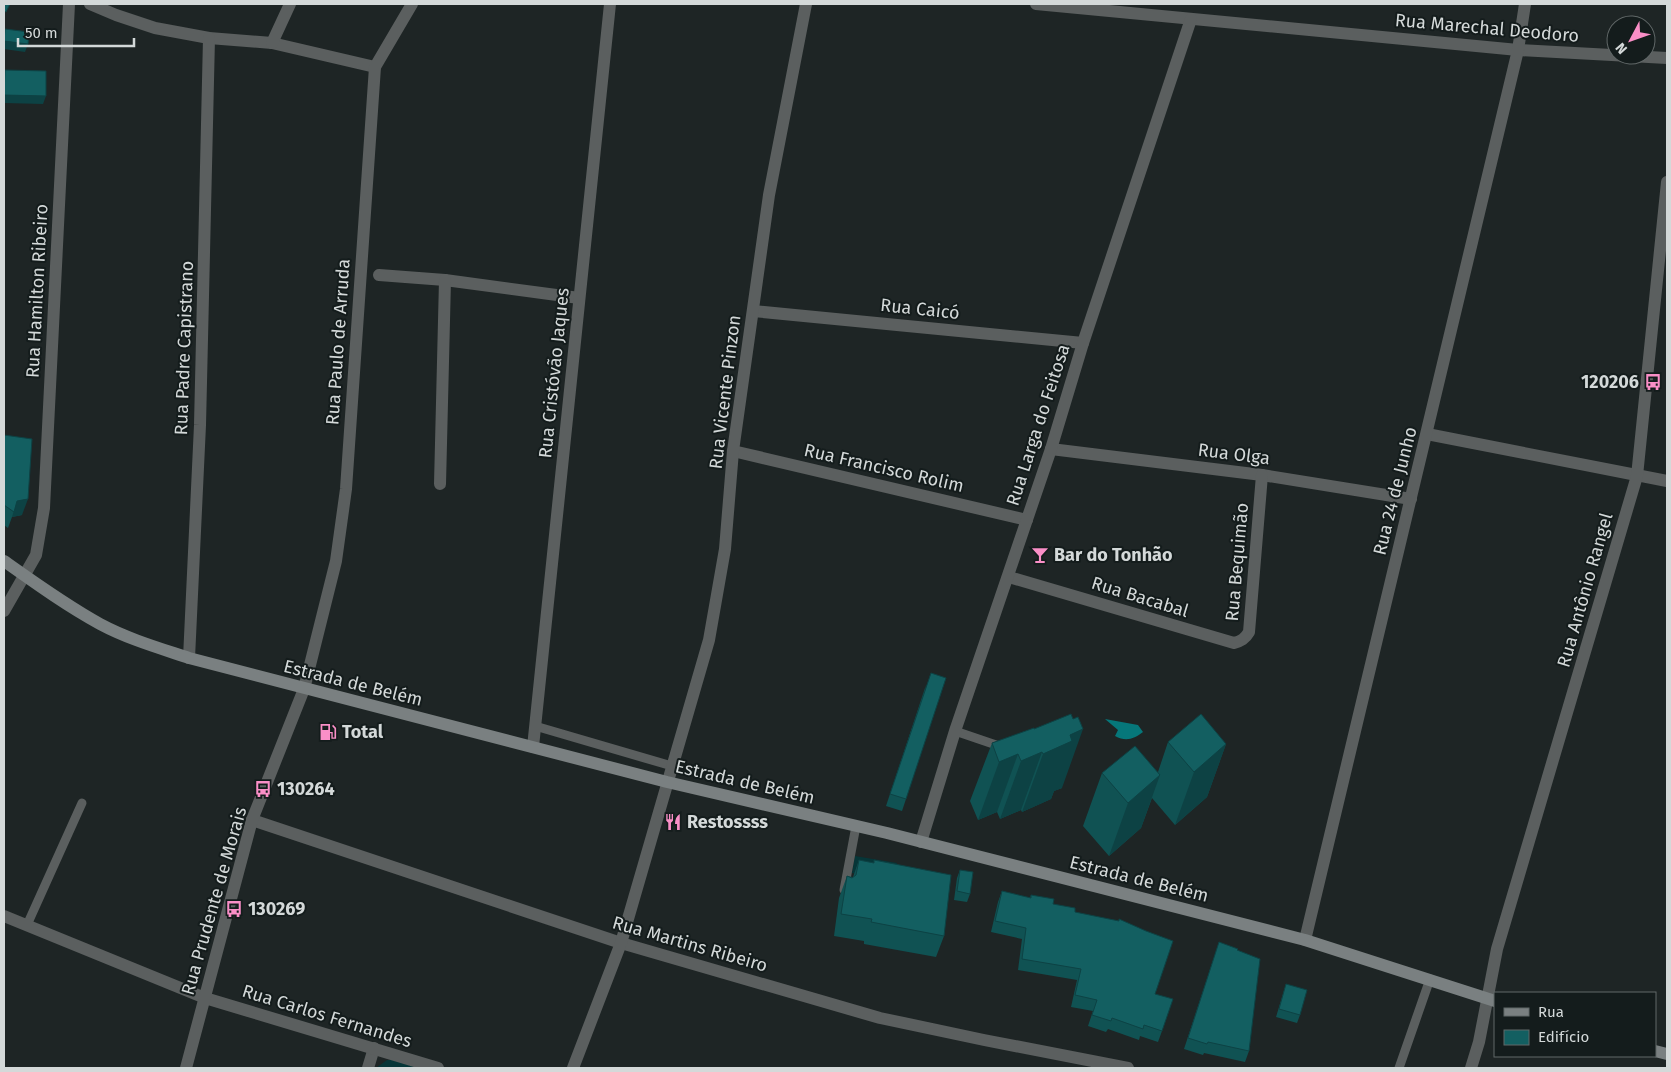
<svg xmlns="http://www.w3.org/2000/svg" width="1671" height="1072" font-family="'Fira Sans',sans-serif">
<rect width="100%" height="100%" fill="#1e2525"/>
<!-- green -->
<g fill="#063638">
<path d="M855,856L897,863L892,888L873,878L852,873Z"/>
<path d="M387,1060H392L419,1068H376Z"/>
</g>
<!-- water -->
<path fill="#06777a" d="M1105,719L1138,725L1143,732C1134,739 1126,742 1115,736L1118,730Z"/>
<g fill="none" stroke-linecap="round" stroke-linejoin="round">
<!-- service -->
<g stroke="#5b5f5f" stroke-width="9">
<path d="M535,726L672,766"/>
<path d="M955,731L1002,747"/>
<path d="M844,890L856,826"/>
<path d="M27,925L82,803"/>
<path d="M1399,1068L1430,979"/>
</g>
<!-- minor -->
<g stroke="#5b5f5f" stroke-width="12">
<path d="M90,4L116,15L155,28L209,38L272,43L375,67"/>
<path d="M1036,4L1518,50L1667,58"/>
<path d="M272,43L290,4"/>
<path d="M379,275L445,280L579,298"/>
<path d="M753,311L1083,343"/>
<path d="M1427,434L1667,481"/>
<path d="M1051,449L1262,475L1411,499"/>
<path d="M733,451L1027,520"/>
<path d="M440,484L445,280"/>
<path d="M1009,577L1234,643C1241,641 1245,639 1249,632L1262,475"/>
<path d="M4,611L36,555L44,508L69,4"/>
<path d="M189,658L200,425L209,38"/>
<path d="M304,689L336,561L346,489L375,67L412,4"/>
<path d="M533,747L610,4"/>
<path d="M252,820L621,943L880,1018L984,1040L1128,1068"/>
<path d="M921,842L955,731L1051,449L1083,343L1191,19"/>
<path d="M1305,940L1518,50L1525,4"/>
<path d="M368,1068L374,1048"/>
<path d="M573,1068L621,943L709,640L725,549L733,451L769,195L806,4"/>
<path d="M1471,1068L1479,1042L1497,949L1637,476L1667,182"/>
</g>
<!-- tertiary -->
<g stroke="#5b5f5f" stroke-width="12">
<path d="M4,916L205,998L438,1068"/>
<path d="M186,1068L252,820L304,689"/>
</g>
<!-- secondary -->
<g stroke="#7a8081" stroke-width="12">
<path d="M4,561C35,583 67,606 100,624C128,639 159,648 189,658L667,782L887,833L1305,940L1495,1001"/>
<path d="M1655,1051L1667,1054"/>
</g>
</g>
<!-- wall -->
<g fill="#105253">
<path d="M4,435L22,515L12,517L8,528L4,525Z"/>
<path d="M926,685L906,799L902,811L886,806Z"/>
<path d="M1034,728L1062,788L1054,791L1051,799L1022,812L1021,810L1000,819L997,812L978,820L970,801L992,743Z"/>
<path d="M1168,742L1226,744L1207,797L1175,825L1152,798L1141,828L1109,856L1083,826L1102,773L1158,772Z"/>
<path d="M859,860L944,936L936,957L864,944V941L834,936L839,898L847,876L853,877Z"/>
<path d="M960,870L970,894L967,902L954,900L957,878Z"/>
<path d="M1002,891L1030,898L1031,895L1053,904L1075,912L1155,994L1162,1031L1158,1042L1140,1036L1139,1040L1108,1029L1106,1032L1088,1026L1093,1011L1071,1007L1077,980L1018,970L1022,939L991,932L998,902Z"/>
<path d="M1219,942L1237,950L1249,1051L1245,1062L1204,1053L1203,1055L1184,1049Z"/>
<path d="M1286,984L1300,1015L1297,1023L1276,1017Z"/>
</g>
<!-- shaded-wall -->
<g fill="#0d4244">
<path d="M4,41L28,44L25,52L4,49Z"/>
<path d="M4,95L46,96L43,104L4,103Z"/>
<path d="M28,499L22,515L12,517L17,501Z"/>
<path d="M1083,729L1062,788L1054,791L1051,799L1022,812L1043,754L1070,735Z"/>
<path d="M1226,744L1207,797L1175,825L1194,772Z"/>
<path d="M1042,752L1021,810L1000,819L1021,761Z"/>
<path d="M1018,754L997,812L978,820L999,762Z"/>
<path d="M1160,775L1141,828L1109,856L1128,803Z"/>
</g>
<!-- building -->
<g fill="#135f61" stroke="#0d4244">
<path d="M4,4H10L6,12L4,11Z"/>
<path d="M5,29L29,32L28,44L4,41Z"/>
<path d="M5,70L46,71V96L4,95Z"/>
<path d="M4,435L32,439L28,499L17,501L14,512L4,505Z"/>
<path d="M931,673L946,678L906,799L890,794Z"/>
<path d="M1071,714L1073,719L1078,717L1083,729L1070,735L1072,741L1043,754L1042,752L1021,761L1018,754L999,762L992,743L1034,728V729Z"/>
<path d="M1201,714L1226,744L1194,772L1168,742Z"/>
<path d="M1135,746L1160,775L1128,803L1102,773Z"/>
<path d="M859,860L874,863V860L951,875L944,936L871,922L872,919L841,914L847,876L852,878L856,875Z"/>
<path d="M960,870L973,872L970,894L957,891Z"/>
<path d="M1002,891L1031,898V895L1054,899L1053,904L1075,908V912L1119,921V919L1146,931L1173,941L1155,994L1173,999L1162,1031L1144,1025L1143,1029L1112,1018L1111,1021L1092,1015L1097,1000L1075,995L1081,969L1022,959L1026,928L995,921Z"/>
<path d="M1219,942L1238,949L1237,950L1260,959L1249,1051L1208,1042L1207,1044L1188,1038Z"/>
<path d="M1286,984L1307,990L1300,1015L1279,1009Z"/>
</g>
<!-- icons -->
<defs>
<g id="bus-bare" transform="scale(1.35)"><path d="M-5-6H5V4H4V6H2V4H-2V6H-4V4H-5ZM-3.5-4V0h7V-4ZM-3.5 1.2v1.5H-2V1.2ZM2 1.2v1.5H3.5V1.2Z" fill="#fa8fc7" stroke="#141c1c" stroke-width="2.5" paint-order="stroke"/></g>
<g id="bar-bare" transform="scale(1.35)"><path d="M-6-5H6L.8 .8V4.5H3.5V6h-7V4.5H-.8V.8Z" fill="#fa8fc7" stroke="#141c1c" stroke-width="2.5" paint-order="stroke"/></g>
<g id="fuel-bare" transform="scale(1.35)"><path d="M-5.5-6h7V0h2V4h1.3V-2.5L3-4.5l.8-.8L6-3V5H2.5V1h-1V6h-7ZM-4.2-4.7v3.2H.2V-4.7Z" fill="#fa8fc7" stroke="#141c1c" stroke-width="2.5" paint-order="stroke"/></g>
<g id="restaurant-bare" transform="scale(1.35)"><path d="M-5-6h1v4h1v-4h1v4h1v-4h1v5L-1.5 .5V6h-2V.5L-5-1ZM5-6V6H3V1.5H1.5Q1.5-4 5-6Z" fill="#fa8fc7" stroke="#141c1c" stroke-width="2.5" paint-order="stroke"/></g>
</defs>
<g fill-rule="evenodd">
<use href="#bus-bare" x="1653" y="382"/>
<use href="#bar-bare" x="1040" y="555"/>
<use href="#fuel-bare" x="328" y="732"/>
<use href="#bus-bare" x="263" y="789"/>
<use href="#restaurant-bare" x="673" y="822"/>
<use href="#bus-bare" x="234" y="909"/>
</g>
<g text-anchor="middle" stroke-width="4" stroke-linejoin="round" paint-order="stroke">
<!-- street labels -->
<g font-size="18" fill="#d4d9d9" stroke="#141c1c">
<text transform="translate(1487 28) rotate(5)" y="6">Rua Marechal Deodoro</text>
<text transform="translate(37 291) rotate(-87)" y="6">Rua Hamilton Ribeiro</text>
<text transform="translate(920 309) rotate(6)" y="6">Rua Caicó</text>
<text transform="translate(338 342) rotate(-86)" y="6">Rua Paulo de Arruda</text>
<text transform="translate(184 348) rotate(-88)" y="6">Rua Padre Capistrano</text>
<text transform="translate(554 373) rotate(-84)" y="6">Rua Cristóvão Jaques</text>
<text transform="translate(725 392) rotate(-83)" y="6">Rua Vicente Pinzon</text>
<text transform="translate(1038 425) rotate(-72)" y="6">Rua Larga do Feitosa</text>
<text transform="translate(1234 454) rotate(7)" y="6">Rua Olga</text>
<text transform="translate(884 468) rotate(13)" y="6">Rua Francisco Rolim</text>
<text transform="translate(1395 491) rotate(-76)" y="6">Rua 24 de Junho</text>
<text transform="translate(1237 562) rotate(-85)" y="6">Rua Bequimão</text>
<text transform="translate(1585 590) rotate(-74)" y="6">Rua Antônio Rangel</text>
<text transform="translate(1140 597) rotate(17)" y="6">Rua Bacabal</text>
<text transform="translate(353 683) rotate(14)" y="6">Estrada de Belém</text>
<text transform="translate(745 782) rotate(13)" y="6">Estrada de Belém</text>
<text transform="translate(1139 879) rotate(14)" y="6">Estrada de Belém</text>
<text transform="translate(214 901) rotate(-74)" y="6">Rua Prudente de Morais</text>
<text transform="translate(690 944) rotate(16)" y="6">Rua Martins Ribeiro</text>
<text transform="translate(327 1016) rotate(17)" y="6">Rua Carlos Fernandes</text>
</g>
<!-- poi labels -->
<g font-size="18" font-weight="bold" fill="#d4d9d9" stroke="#141c1c" text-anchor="start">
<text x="1639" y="388" text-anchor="end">120206</text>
<text x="1054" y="561">Bar do Tonhão</text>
<text x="342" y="738">Total</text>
<text x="277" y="795">130264</text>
<text x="687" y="828">Restossss</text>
<text x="248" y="915">130269</text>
</g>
</g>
<!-- border -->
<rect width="1671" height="1072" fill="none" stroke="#d4d9d9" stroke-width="10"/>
<!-- legend -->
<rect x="1494" y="992" width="162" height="65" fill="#141c1c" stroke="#616868"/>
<rect x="1504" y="1008" width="25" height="8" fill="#7a8081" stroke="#616868"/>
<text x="1538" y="1017" font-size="15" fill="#d4d9d9">Rua</text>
<rect x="1504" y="1030" width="25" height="15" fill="#135f61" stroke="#616868"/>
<text x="1538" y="1042" font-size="15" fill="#d4d9d9">Edifício</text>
<!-- north arrow -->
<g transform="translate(1631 40) rotate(229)"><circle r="24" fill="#141c1c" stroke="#616868"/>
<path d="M0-4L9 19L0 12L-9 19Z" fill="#fa8fc7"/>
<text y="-8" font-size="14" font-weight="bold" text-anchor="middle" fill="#d4d9d9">N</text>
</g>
<!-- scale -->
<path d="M18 38v8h116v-8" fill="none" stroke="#d4d9d9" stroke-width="2.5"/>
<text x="25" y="38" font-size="15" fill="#d4d9d9" stroke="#141c1c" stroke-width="4" paint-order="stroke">50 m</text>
</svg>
